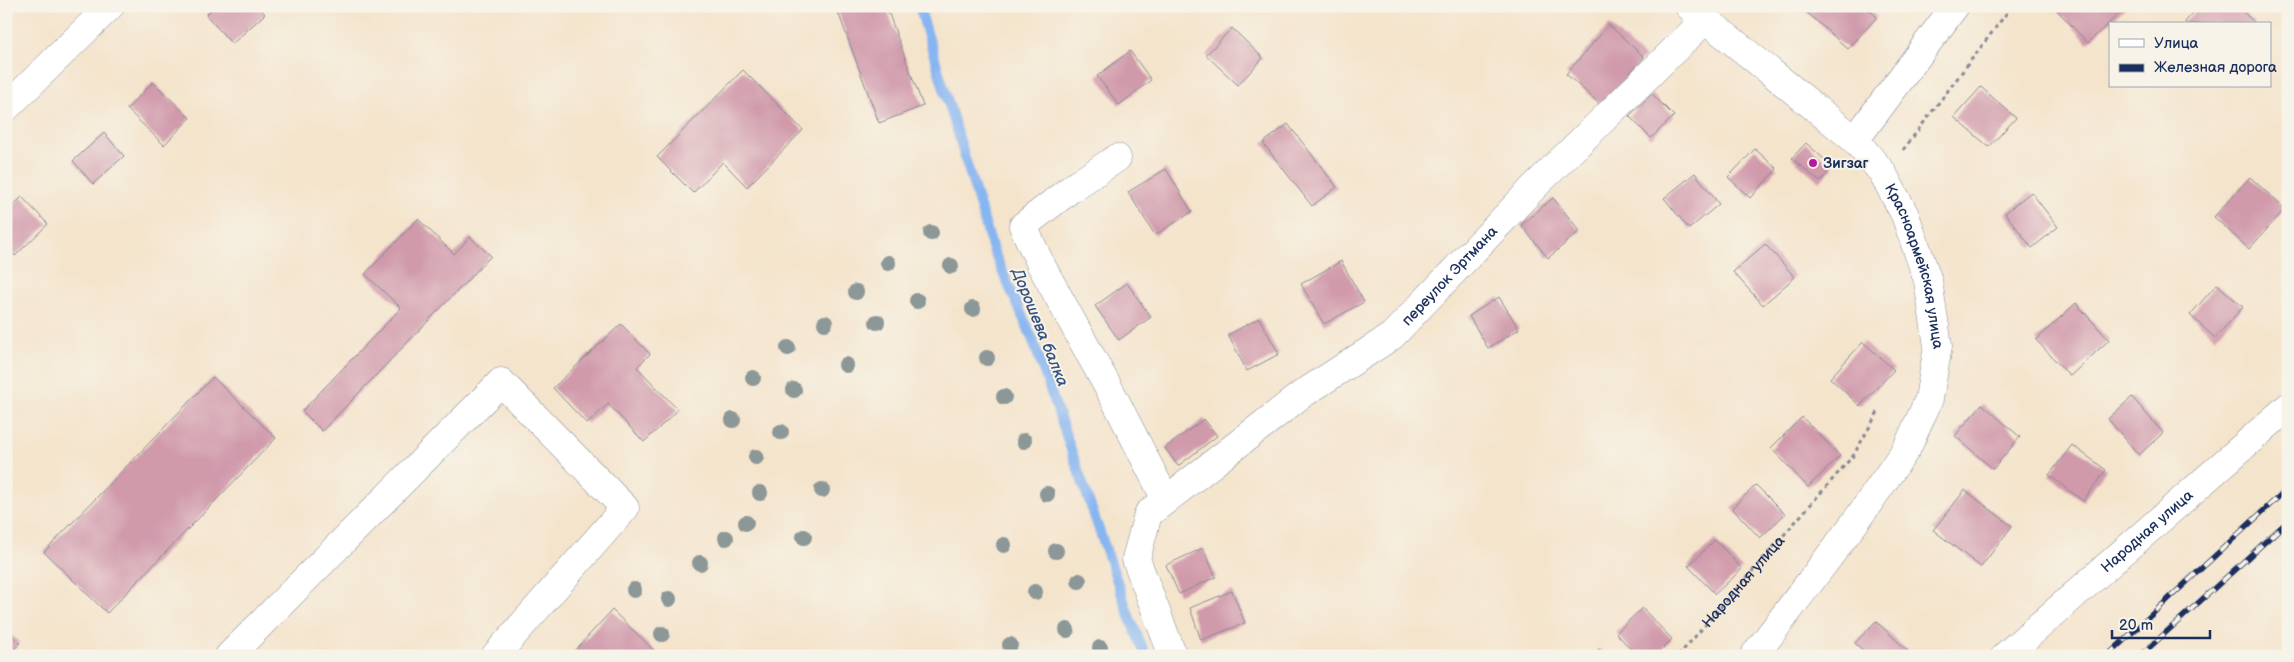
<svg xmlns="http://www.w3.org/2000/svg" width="2294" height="662" font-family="'Balsamiq Sans',sans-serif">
<rect width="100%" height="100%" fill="#f7f3e8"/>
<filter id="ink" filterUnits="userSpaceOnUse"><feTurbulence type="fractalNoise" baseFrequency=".02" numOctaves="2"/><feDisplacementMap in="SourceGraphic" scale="10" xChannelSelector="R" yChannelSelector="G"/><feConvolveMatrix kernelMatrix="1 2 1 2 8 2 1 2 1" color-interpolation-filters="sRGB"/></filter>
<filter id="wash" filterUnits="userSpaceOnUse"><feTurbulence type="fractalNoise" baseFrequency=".0096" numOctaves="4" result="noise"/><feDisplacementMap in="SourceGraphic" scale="20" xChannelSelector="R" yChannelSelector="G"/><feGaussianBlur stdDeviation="1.12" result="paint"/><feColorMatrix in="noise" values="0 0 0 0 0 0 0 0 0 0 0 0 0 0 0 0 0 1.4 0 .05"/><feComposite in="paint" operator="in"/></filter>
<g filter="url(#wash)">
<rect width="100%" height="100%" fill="#f4e4cc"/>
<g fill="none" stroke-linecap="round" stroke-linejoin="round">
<!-- stream -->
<path stroke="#86b5f1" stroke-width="10" d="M919,6L993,250L1032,338L1131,621L1146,656"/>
</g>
<g id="blocks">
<!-- building -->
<g fill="#d09aab">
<path d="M215,6H258L265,14L232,44L206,15Z"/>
<path d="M853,6H886L923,106L879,123L838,12Z"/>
<path d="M1804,6H1865L1877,17L1848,49L1802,8Z"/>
<path d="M2053,6H2127L2088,43Z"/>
<path d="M2199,6H2237L2256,24H2186L2185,22Z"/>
<path d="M1609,25L1644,57L1601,105L1566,74Z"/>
<path d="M1232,28L1263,58L1238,85L1206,55Z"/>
<path d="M1130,51L1151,80L1119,105L1097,76Z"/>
<path d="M743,70L803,130L747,187L723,162L693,193L657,157Z"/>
<path d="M153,82L190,118L164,145L127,109Z"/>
<path d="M1981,87L2016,118L1989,147L1954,117Z"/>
<path d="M1652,94L1674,116L1651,138L1629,116Z"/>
<path d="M1288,124L1337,187L1312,206L1263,143Z"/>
<path d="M104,133L124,156L93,184L73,161Z"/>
<path d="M1806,143L1833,167L1820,182L1792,158Z"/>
<path d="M1755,149L1777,169L1750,198L1728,177Z"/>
<path d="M1166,169L1192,212L1155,235L1128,192Z"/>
<path d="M1695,173L1719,204L1689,229L1664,198Z"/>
<path d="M2250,177L2285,209L2249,249L2214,217Z"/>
<path d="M2031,192L2058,227L2032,248L2005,213Z"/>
<path d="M22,197L48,224L15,256L6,247V212Z"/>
<path d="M1553,198L1580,231L1548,258L1521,225Z"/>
<path d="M418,219L454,254L470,237L491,256L322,431L302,411L401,308L365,274Z"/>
<path d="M1765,244L1795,277L1763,305L1733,272Z"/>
<path d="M1341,261L1364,302L1324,324L1301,284Z"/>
<path d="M1127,283L1151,317L1119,340L1095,306Z"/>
<path d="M2217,284L2243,307L2215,338L2190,315Z"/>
<path d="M1499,297L1519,329L1488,348L1469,316Z"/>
<path d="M2076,303L2109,340L2070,376L2036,340Z"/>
<path d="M1259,318L1279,354L1247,371L1228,335Z"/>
<path d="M621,324L650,354L637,367L678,410L644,442L608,404L587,424L553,388Z"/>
<path d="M1863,342L1894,370L1860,406L1830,378Z"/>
<path d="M213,377L276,438L107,613L44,552Z"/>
<path d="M2132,397L2163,433L2139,455L2108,419Z"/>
<path d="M1982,404L2020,437L1993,469L1955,436Z"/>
<path d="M1802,417L1840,456L1808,487L1771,448Z"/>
<path d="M1204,419L1217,436L1178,466L1165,448Z"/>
<path d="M2072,445L2106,470L2083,501L2049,475Z"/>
<path d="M1756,485L1785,514L1760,538L1732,508Z"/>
<path d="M1965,490L2012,526L1981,567L1933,530Z"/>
<path d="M1715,540L1742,569L1715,594L1688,566Z"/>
<path d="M1203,548L1216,577L1179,594L1166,565Z"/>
<path d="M1232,591L1245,623L1201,640L1190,608Z"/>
<path d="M1642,608L1672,639L1655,656H1637L1616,633Z"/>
<path d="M612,610L658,654L657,656H570Z"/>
<path d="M1876,621L1913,656H1869L1855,643Z"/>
<path d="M6,630L20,643L8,656H6Z"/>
<path d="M1599,649L1607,656H1593Z"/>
</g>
</g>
</g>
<g filter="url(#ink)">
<use href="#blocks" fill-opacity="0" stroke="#888a95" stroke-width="1"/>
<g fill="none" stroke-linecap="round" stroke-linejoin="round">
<!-- minor casing -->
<g stroke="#888a95" stroke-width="29">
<g id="minor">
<path id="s2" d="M1689,6L1855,140L1882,172L1905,215L1928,281L1938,346L1929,399L1907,448L1856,521L1754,656"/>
<path d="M6,108L110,6"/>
<path d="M1855,140L1955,6"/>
<path d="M1117,158L1072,188L1023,226L1041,265L1114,398L1166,500"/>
<path d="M229,656L501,382L625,508L495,656"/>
<path id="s3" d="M1173,656L1136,559L1148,514L1301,395L1392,336L1535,186L1706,19"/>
<path id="s4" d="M2005,656L2288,407"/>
</g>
</g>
<!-- path -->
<g stroke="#888a95" stroke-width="3" stroke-dasharray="4 4" stroke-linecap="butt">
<path d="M1903,150L2012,6"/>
<path id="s1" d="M1678,656L1853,456L1878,412"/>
</g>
<!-- minor -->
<use href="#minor" stroke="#fff" stroke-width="28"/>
<!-- rail casing -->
<g stroke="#1b2f5e" stroke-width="5.5">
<g id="rail">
<path d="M2107,656L2288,488"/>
<path d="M2140,656L2288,521"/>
</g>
</g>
<!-- rail -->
<use href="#rail" stroke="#f7f3e8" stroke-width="4" stroke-dasharray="11" stroke-linecap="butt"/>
</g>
<!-- trees -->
<g fill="#8c9797">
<circle cx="931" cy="233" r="8"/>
<circle cx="888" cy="263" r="8"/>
<circle cx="951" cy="266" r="8"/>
<circle cx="856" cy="292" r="8"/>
<circle cx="917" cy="301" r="8"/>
<circle cx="973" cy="309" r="8"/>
<circle cx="877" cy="322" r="8"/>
<circle cx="825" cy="323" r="8"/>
<circle cx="788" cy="348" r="8"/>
<circle cx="987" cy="358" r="8"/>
<circle cx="846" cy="365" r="8"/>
<circle cx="753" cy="378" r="8"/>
<circle cx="794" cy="390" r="8"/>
<circle cx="1004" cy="397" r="8"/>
<circle cx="733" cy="420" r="8"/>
<circle cx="781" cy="432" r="8"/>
<circle cx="1024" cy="441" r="8"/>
<circle cx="756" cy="457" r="8"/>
<circle cx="822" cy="490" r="8"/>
<circle cx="760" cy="493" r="8"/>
<circle cx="1047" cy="494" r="8"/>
<circle cx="746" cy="523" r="8"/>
<circle cx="804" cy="537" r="8"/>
<circle cx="726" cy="538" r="8"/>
<circle cx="1004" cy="545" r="8"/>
<circle cx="1056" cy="551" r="8"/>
<circle cx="700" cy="563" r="8"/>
<circle cx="1079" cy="581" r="8"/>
<circle cx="634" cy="590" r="8"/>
<circle cx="1035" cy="592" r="8"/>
<circle cx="669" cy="599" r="8"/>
<circle cx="1067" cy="630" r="8"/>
<circle cx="662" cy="634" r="8"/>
<circle cx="1010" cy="645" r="8"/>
<circle cx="1100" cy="648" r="8"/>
</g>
</g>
<!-- markers -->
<circle fill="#b5179e" stroke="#f7f3e8" stroke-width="2" cx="1813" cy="163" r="5"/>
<g text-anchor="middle" stroke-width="4" stroke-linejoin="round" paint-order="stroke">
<!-- poi labels -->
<g font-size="15" font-weight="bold" fill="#1b2f5e" stroke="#f7f3e8" text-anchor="start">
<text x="1823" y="168">Зигзаг</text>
</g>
<!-- street labels -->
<g font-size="15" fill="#1b2f5e" stroke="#f7f3e8">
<text dy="5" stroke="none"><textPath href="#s2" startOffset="356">Красноармейская улица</textPath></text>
<text dy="5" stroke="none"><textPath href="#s3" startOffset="536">переулок Эртмана</textPath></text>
<text dy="5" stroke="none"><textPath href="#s4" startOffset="189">Народная улица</textPath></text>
<text dy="5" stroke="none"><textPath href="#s1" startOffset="99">Народная улица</textPath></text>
</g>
<!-- water labels -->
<g font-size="16" font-style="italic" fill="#365083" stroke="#f7f3e8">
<text transform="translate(1041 327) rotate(68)" y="6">Дорошева балка</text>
</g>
</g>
<!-- margin -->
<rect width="2294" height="662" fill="none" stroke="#f7f3e8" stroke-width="25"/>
<!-- legend -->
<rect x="2109" y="22" width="162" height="65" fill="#f7f3e8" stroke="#9fa5b1"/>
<rect x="2119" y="39" width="25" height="8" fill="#ffffff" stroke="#9fa5b1"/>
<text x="2154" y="48" font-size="15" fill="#1b2f5e">Улица</text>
<rect x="2119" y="64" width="25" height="8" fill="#1b2f5e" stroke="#9fa5b1"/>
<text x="2154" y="72" font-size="15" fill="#1b2f5e">Железная дорога</text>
<!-- scale -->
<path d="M2112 630v8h98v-8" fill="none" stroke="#1b2f5e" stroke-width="2.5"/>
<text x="2119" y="630" font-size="15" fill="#1b2f5e" stroke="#f7f3e8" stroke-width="4" paint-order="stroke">20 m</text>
</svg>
